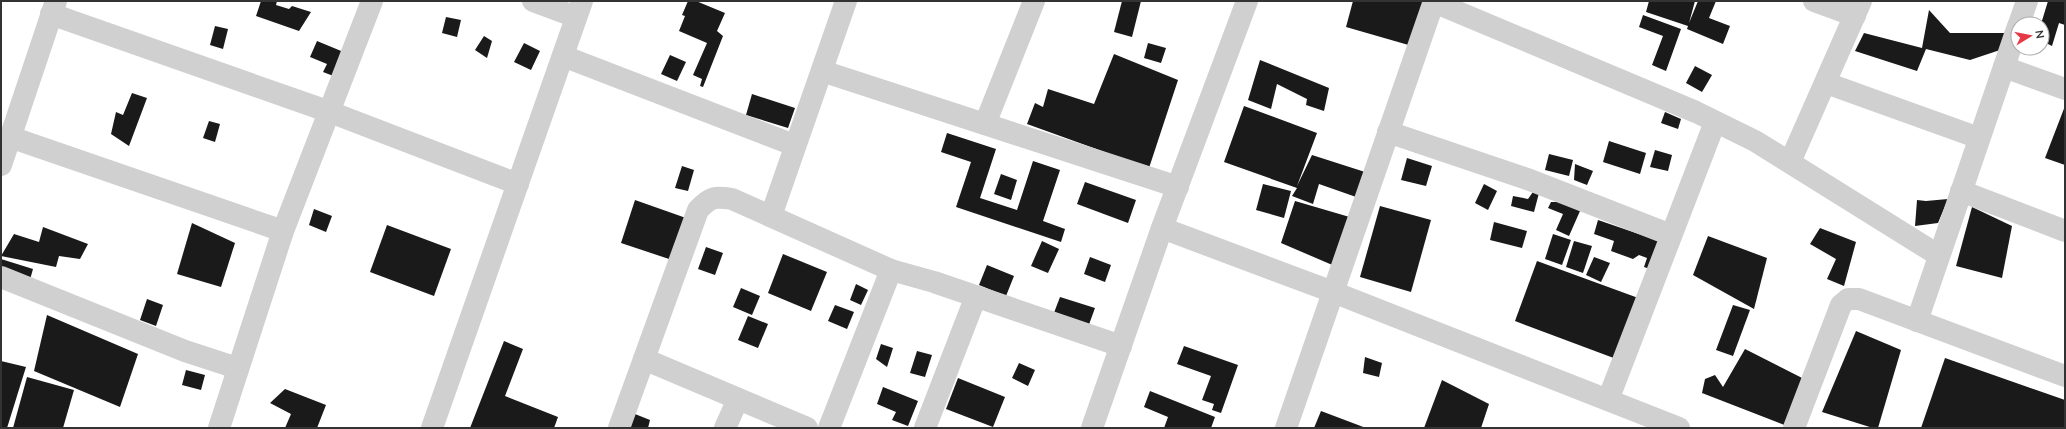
<svg xmlns="http://www.w3.org/2000/svg" width="2066" height="429" font-family="'Nunito Sans',sans-serif">
<rect width="100%" height="100%" fill="#fff"/>
<!-- building -->
<g fill="#1a1a1a">
<path d="M261,1H277L276,5L289,9L292,6L311,12L299,31L256,16Z"/>
<path d="M688,1H696L725,13L717,31L723,36L703,87L700,86L702,79L693,75L707,43L679,31L685,16L682,15Z"/>
<path d="M1122,1H1141L1132,37L1114,32Z"/>
<path d="M1353,1L1424,2L1412,46L1346,27Z"/>
<path d="M1649,1H1695L1689,23L1698,1H1716L1709,18L1730,26L1723,44L1687,29L1688,26L1646,12Z"/>
<path d="M2048,1H2065V25L2059,23L2052,46L2042,41V24H2041Z"/>
<path d="M1929,10L1950,33H2005L2000,50L1970,60L1926,49L1917,71L1855,51L1864,33L1922,48Z"/>
<path d="M1643,15L1681,29L1666,71L1652,65L1663,36L1639,27Z"/>
<path d="M446,17L461,20L457,37L442,33Z"/>
<path d="M215,26L228,29L223,49L210,45Z"/>
<path d="M484,36L492,41L487,58L475,50Z"/>
<path d="M317,41L346,53L336,77L323,72L327,64L310,57Z"/>
<path d="M524,43L540,51L531,70L514,62Z"/>
<path d="M1148,43L1166,48L1161,63L1144,58Z"/>
<path d="M1114,54L1178,80L1149,168L1027,124L1035,103L1043,107L1048,89L1094,104Z"/>
<path d="M670,55L686,62L677,81L661,74Z"/>
<path d="M1260,60L1329,88L1324,111L1306,105L1307,99L1277,84L1271,109L1248,100Z"/>
<path d="M1695,66L1712,75L1702,92L1686,83Z"/>
<path d="M132,93L147,98L129,146L111,134L116,112L123,115Z"/>
<path d="M752,94L795,108L788,128L746,115Z"/>
<path d="M1244,106L1317,133L1297,186L1312,155L1365,172L1359,198L1319,184L1313,204L1292,196L1297,188L1224,162Z"/>
<path d="M2065,106V165L2045,158Z"/>
<path d="M1665,112L1681,119L1678,129L1661,123Z"/>
<path d="M209,121L220,124L215,142L203,138Z"/>
<path d="M947,133L996,149L980,198L1017,210L1033,161L1060,170L1043,221L1065,229L1061,242L956,207L971,162L941,152Z"/>
<path d="M1609,141L1646,153L1640,174L1603,162Z"/>
<path d="M1655,150L1672,155L1668,171L1650,167Z"/>
<path d="M1549,154L1573,160L1569,176L1545,170Z"/>
<path d="M1407,158L1432,166L1426,186L1401,180Z"/>
<path d="M1575,164L1593,171L1587,185L1574,180Z"/>
<path d="M682,166L694,170L688,191L675,188Z"/>
<path d="M1001,174L1017,180L1011,200L994,194Z"/>
<path d="M1085,182L1136,200L1128,223L1077,204Z"/>
<path d="M1263,184L1291,191L1284,218L1256,210Z"/>
<path d="M1484,184L1497,191L1488,210L1475,203Z"/>
<path d="M1535,189L1539,193L1534,212L1511,206L1513,196L1528,199Z"/>
<path d="M1948,199L1938,223L1915,226L1917,200L1926,201Z"/>
<path d="M635,200L686,218L672,260L621,243Z"/>
<path d="M1295,201L1353,218L1337,267L1281,243Z"/>
<path d="M1551,202H1561L1580,211L1569,236L1556,230L1563,214L1548,208Z"/>
<path d="M1380,206L1431,220L1411,292L1360,277Z"/>
<path d="M1972,207L2012,226L2002,278L1956,266Z"/>
<path d="M314,209L332,216L326,232L309,225Z"/>
<path d="M1598,220L1665,243L1656,271L1644,267L1647,258L1639,255L1633,259L1611,251L1614,241L1594,234Z"/>
<path d="M1494,222L1527,231L1522,248L1490,240Z"/>
<path d="M192,223L235,243L221,287L177,274Z"/>
<path d="M387,225L451,249L434,296L370,272Z"/>
<path d="M43,227L88,244L80,259L59,256L56,267L1,256L14,234L39,242Z"/>
<path d="M1820,228L1856,242L1844,286L1827,279L1836,259L1810,244Z"/>
<path d="M1553,234L1571,240L1562,265L1545,259Z"/>
<path d="M1708,236L1767,258L1754,309L1693,275Z"/>
<path d="M1042,241L1059,249L1048,273L1031,266Z"/>
<path d="M1574,241L1592,246L1583,273L1566,267Z"/>
<path d="M706,247L723,253L715,275L698,269Z"/>
<path d="M783,254L827,272L811,311L768,293Z"/>
<path d="M1090,257L1111,265L1105,282L1084,274Z"/>
<path d="M1594,257L1610,263L1601,282L1586,275Z"/>
<path d="M1,259L33,269L29,283L1,274Z"/>
<path d="M1537,261L1641,299L1619,360L1515,321Z"/>
<path d="M987,265L1014,276L1006,296L979,285Z"/>
<path d="M856,284L868,290L861,305L850,300Z"/>
<path d="M741,288L760,296L752,315L733,307Z"/>
<path d="M1060,297L1095,308L1087,330L1052,318Z"/>
<path d="M147,299L163,305L156,326L140,320Z"/>
<path d="M835,305L854,312L847,329L828,321Z"/>
<path d="M1733,305L1750,310L1733,356L1716,350Z"/>
<path d="M47,315L138,354L120,407L34,371Z"/>
<path d="M748,316L768,324L758,348L738,340Z"/>
<path d="M1856,331L1901,350L1878,428H1873L1822,412Z"/>
<path d="M504,341L523,349L505,396L558,417L554,428H470Z"/>
<path d="M881,344L893,348L887,367L876,359Z"/>
<path d="M1184,346L1238,365L1221,413L1212,410L1214,404L1202,400L1211,376L1177,364Z"/>
<path d="M1745,349L1810,382L1792,428L1702,393L1705,379L1715,375L1723,387Z"/>
<path d="M917,351L932,355L925,377L910,373Z"/>
<path d="M1365,357L1382,363L1379,377L1363,373Z"/>
<path d="M1945,358L2065,400V428H1921Z"/>
<path d="M1,361L26,367L7,428H1Z"/>
<path d="M1019,363L1035,370L1028,386L1012,378Z"/>
<path d="M186,370L205,375L201,390L182,385Z"/>
<path d="M27,377L74,390L63,428H13Z"/>
<path d="M958,378L1005,397L993,427L946,409Z"/>
<path d="M1442,380L1489,404L1481,428H1424Z"/>
<path d="M883,387L918,401L908,426L892,420L896,412L877,404Z"/>
<path d="M285,389L326,405L317,428H285L291,414L270,403Z"/>
<path d="M1150,391L1215,417L1211,428H1164L1168,417L1144,407Z"/>
<path d="M1321,411L1366,428H1314Z"/>
<path d="M635,414L650,420L648,428H629Z"/>
</g>
<g fill="none" stroke-linecap="round" stroke-linejoin="round">
<!-- minor -->
<g stroke="#d0d0d0" stroke-width="22">
<path d="M533,1L576,17"/>
<path d="M1814,1L1855,16"/>
<path d="M1434,2L1696,112L1755,141L1938,255"/>
<path d="M51,14L330,112L518,184"/>
<path d="M2019,24L2027,1"/>
<path d="M563,56L794,145"/>
<path d="M2004,67L2065,89"/>
<path d="M822,71L1178,187"/>
<path d="M1826,83L1979,138"/>
<path d="M985,124L1034,1"/>
<path d="M1388,132L1530,180L1671,235"/>
<path d="M10,137L283,231"/>
<path d="M1790,162L1861,1"/>
<path d="M1,165L56,1"/>
<path d="M1961,191L2065,231"/>
<path d="M771,216L846,1"/>
<path d="M1162,228L1333,292L1679,428"/>
<path d="M1,277L185,351L237,368"/>
<path d="M1917,321L2018,26"/>
<path d="M644,359L807,428"/>
<path d="M1608,400L1715,122"/>
<path d="M219,428L283,231L372,1"/>
<path d="M432,428L582,1"/>
<path d="M619,428L698,210C710,197 715,196 732,199L891,270L934,282L1121,346"/>
<path d="M725,428L738,399"/>
<path d="M829,428L891,270"/>
<path d="M925,428L976,296"/>
<path d="M1092,428L1162,228L1247,1"/>
<path d="M1286,428L1434,1"/>
<path d="M1794,428L1841,305L1848,299H1859L2065,376"/>
</g>
</g>
<!-- border -->
<rect width="2066" height="429" fill="none" stroke="#333333" stroke-width="4"/>
<!-- north arrow -->
<g transform="translate(2030 36) rotate(80)"><circle r="19" fill="#ffffff" stroke="#adadad"/>
<path d="M0-3L7 15L0 10L-7 15Z" fill="#e63946"/>
<text y="-6" font-size="11" font-weight="bold" text-anchor="middle" fill="#333333">N</text>
</g>
</svg>
